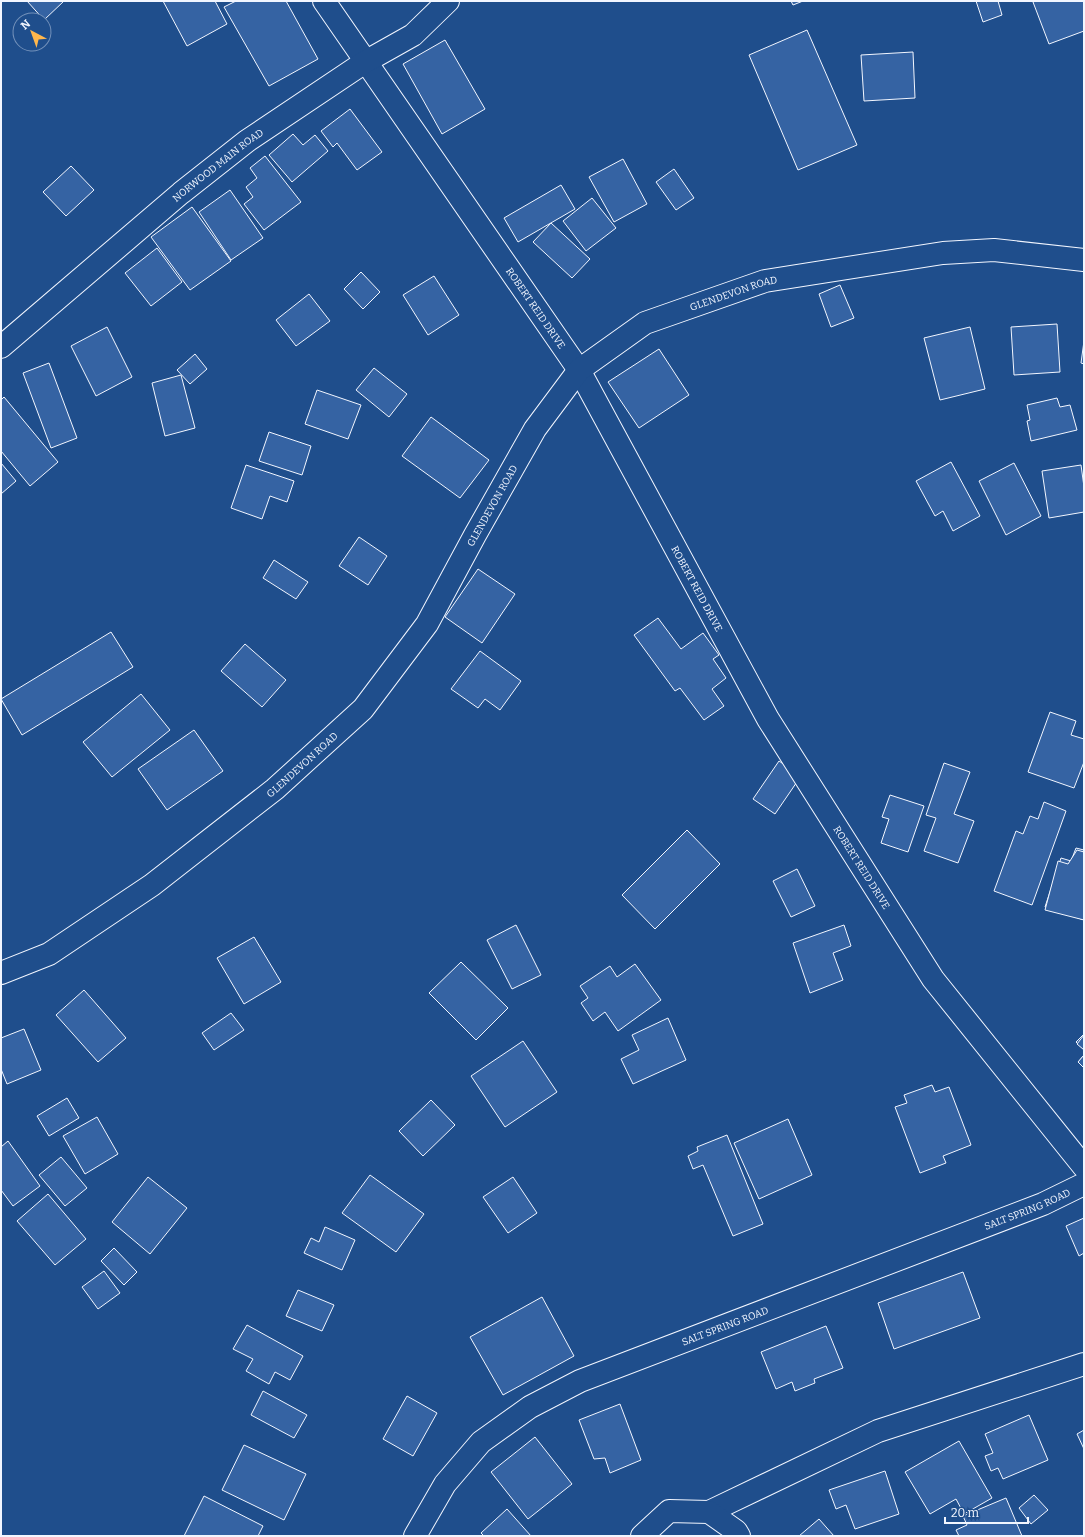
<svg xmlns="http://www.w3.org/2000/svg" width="1085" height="1537" font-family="Bitter,serif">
<rect width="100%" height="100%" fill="#1f4e8c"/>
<!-- building -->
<g fill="#3563a3" stroke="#f2f6ff">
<path d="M27,1H64L44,20Z"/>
<path d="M163,1H215L227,24L187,46Z"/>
<path d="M236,1H286L318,59L269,86L224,7Z"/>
<path d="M791,1H803L793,5Z"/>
<path d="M976,1H998L1002,15L983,22Z"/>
<path d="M1036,1H1084V31L1049,44L1033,2Z"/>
<path d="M807,30L857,145L798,170L749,55Z"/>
<path d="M445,40L485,109L442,134L403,64Z"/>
<path d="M913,52L915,98L864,101L861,55Z"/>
<path d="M350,109L382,152L357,170L337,143L333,147L321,131Z"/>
<path d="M293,134L303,145L315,135L328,151L292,182L269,155Z"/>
<path d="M265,156L301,202L264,230L244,204L253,197L246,187L257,178L250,168Z"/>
<path d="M623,159L647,204L614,222L589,177Z"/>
<path d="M71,166L94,190L66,216L43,192Z"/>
<path d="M674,169L694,198L676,210L656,182Z"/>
<path d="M561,185L575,209L518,242L504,218Z"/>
<path d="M230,190L263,238L231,260L199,212Z"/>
<path d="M592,198L616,228L586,251L563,221Z"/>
<path d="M192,207L231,261L190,290L151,237Z"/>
<path d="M551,223L590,259L572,278L533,242Z"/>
<path d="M157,248L182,282L151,306L125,273Z"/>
<path d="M361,272L380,292L363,309L344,289Z"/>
<path d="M434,276L459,315L428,335L403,295Z"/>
<path d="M840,285L854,318L831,327L819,294Z"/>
<path d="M309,294L330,321L296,346L276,320Z"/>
<path d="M1057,324L1060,372L1014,375L1011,327Z"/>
<path d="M107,327L132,377L96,396L71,346Z"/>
<path d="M970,327L985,389L940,400L924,338Z"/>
<path d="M1084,341V364L1081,363Z"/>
<path d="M659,349L689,395L639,428L608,382Z"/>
<path d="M195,354L207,369L190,384L177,370Z"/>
<path d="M49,363L77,438L51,448L23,373Z"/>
<path d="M374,368L407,394L389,417L356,390Z"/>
<path d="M181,375L195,428L165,436L152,383Z"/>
<path d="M317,390L361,405L348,439L305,424Z"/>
<path d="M4,397L58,462L30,486L1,451V400Z"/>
<path d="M1057,398L1060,407L1070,405L1077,430L1031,441L1027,421L1030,420L1027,405Z"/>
<path d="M431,417L489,460L460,498L402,456Z"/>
<path d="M269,432L311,446L302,475L259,461Z"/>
<path d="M951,462L980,516L953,531L943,511L935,516L916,481Z"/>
<path d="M1,463L16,481L1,494Z"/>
<path d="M1014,463L1041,516L1006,535L979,481Z"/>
<path d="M246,465L294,481L287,502L270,496L262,519L231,508Z"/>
<path d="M1081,465L1084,487V512L1049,518L1042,471Z"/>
<path d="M359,537L387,556L368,585L339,566Z"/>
<path d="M274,560L308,582L296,599L263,578Z"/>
<path d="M478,569L515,594L482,643L445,617Z"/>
<path d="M658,618L681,649L703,633L719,655L713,659L726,678L712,689L724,706L704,720L680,688L675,691L634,635Z"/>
<path d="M111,632L133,667L22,735L1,699Z"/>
<path d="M245,644L286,680L262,707L221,671Z"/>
<path d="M480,651L521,681L500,710L485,699L478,708L451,689Z"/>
<path d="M141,694L170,730L112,777L83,742Z"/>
<path d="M1050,712L1076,721L1071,735L1084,739V762L1074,788L1028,772Z"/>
<path d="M194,730L223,771L167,810L138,769Z"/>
<path d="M779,761L801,776L775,814L753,799Z"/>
<path d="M944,763L970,772L954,814L974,821L958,863L924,851L936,818L926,815Z"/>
<path d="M890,795L924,806L908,852L881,843L889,819L882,817Z"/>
<path d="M1044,802L1066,811L1032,905L994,891L1016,831L1023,834L1030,816L1038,819Z"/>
<path d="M687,830L720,864L655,929L622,895Z"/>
<path d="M1076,848L1084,850V920L1045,907L1061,858L1071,861Z"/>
<path d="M1077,850L1084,852V920L1045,910L1058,861L1068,864Z"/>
<path d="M797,869L815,906L791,917L773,881Z"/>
<path d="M516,925L541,975L512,989L487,940Z"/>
<path d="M844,925L851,946L833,953L843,980L810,993L793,943Z"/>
<path d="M254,937L281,982L244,1004L217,958Z"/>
<path d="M461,962L508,1008L476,1040L429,993Z"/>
<path d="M635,964L661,1000L618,1031L605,1012L593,1021L581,1003L588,998L580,986L610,966L617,977Z"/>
<path d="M84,990L126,1038L98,1062L56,1015Z"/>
<path d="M231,1013L244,1030L214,1050L202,1033Z"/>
<path d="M668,1018L686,1060L633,1084L621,1059L639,1050L632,1035Z"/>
<path d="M24,1029L41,1070L7,1084L1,1069V1038Z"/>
<path d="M1084,1034V1050L1076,1042Z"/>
<path d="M1084,1035V1050L1077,1044Z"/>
<path d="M523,1041L557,1092L505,1127L471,1076Z"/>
<path d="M1084,1055V1067L1079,1061Z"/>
<path d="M1084,1055V1068L1078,1062Z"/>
<path d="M932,1085L935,1092L949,1087L971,1145L943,1156L946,1163L920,1173L895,1107L907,1103L904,1095Z"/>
<path d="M67,1098L79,1118L49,1136L37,1116Z"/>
<path d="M431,1100L455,1125L423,1156L399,1131Z"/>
<path d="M97,1117L118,1154L85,1174L63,1136Z"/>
<path d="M788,1119L812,1175L759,1199L734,1143Z"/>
<path d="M727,1135L763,1224L733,1236L703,1165L693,1169L688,1156L698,1151L697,1147Z"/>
<path d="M8,1141L40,1186L13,1206L1,1190V1147Z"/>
<path d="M61,1157L87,1188L65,1206L39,1175Z"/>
<path d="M370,1175L424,1214L396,1252L342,1213Z"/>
<path d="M148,1177L187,1208L150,1254L112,1222Z"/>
<path d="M513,1177L537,1213L508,1233L483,1197Z"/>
<path d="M48,1194L86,1239L55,1265L17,1221Z"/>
<path d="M1084,1218V1253L1079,1256L1066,1226Z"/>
<path d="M325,1227L355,1240L342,1270L304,1253L311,1238L319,1242Z"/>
<path d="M114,1248L137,1272L124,1285L101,1261Z"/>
<path d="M104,1271L120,1293L98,1309L82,1287Z"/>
<path d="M963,1272L980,1318L894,1349L878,1303Z"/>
<path d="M298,1290L334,1305L322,1331L286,1316Z"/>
<path d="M542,1297L574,1356L503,1395L470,1337Z"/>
<path d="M247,1325L303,1356L290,1380L275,1372L269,1384L246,1371L253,1359L233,1349Z"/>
<path d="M826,1326L843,1368L814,1379L815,1383L795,1391L792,1382L776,1389L761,1352Z"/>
<path d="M263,1391L307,1415L294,1438L251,1415Z"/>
<path d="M407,1396L437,1413L413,1456L383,1439Z"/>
<path d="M620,1404L641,1460L610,1473L605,1458L594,1459L579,1420Z"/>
<path d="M1029,1415L1048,1460L1003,1479L998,1468L991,1471L985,1456L993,1453L985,1434Z"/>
<path d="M1084,1430V1449L1077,1434Z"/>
<path d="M535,1437L572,1484L528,1519L491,1472Z"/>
<path d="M959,1441L992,1498L964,1514L956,1499L930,1514L905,1472Z"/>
<path d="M244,1445L306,1474L284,1520L222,1490Z"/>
<path d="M885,1471L899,1514L855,1529L846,1505L836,1509L829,1490Z"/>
<path d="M1034,1495L1048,1510L1031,1524L1019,1508Z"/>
<path d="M204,1496L263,1526L258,1536H184Z"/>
<path d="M1006,1498L1022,1536H959L956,1530L967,1525L963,1516Z"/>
<path d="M507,1509L531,1536H484L481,1533Z"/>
<path d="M819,1519L834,1536H799Z"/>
</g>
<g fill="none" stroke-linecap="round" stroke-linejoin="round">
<!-- street casing -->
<g stroke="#f2f6ff" stroke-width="24">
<g id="street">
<path id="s1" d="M324,1L579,370L768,719L933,979L1084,1167"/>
<path id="s2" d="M1,347L181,193L247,141L365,62L413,35L448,1"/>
<path id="s3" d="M1,973L49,954L152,885L275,789L363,709L427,624L475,535L535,429L579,370L645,323L765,281L943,253L994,250L1084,260"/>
<path d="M709,1512L878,1431L1084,1364"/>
<path d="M642,1536L669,1511L709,1512L736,1531L739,1536"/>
</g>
</g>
<!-- secondary casing -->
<g stroke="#f2f6ff" stroke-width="24">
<g id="secondary">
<path id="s4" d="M415,1536L445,1484L481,1442L530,1407L580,1381L1043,1204L1084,1184"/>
</g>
</g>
<!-- street -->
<use href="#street" stroke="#1f4e8c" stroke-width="22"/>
<!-- secondary -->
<use href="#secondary" stroke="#1f4e8c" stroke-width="22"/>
</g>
<g text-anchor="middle" stroke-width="3" stroke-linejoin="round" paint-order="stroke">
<!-- street labels -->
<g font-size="10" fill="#f2f6ff" stroke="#1f4e8c">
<text dy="4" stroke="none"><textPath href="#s2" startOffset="283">NORWOOD MAIN ROAD</textPath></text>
<text dy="4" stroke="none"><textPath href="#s3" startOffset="1028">GLENDEVON ROAD</textPath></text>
<text dy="4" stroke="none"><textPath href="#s1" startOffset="373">ROBERT REID DRIVE</textPath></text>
<text dy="4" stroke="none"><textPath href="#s3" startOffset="692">GLENDEVON ROAD</textPath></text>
<text dy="4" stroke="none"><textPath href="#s1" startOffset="697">ROBERT REID DRIVE</textPath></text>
<text dy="4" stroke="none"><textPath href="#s3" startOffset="368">GLENDEVON ROAD</textPath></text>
<text dy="4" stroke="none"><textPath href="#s1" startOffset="1021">ROBERT REID DRIVE</textPath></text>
<text dy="4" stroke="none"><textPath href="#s4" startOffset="711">SALT SPRING ROAD</textPath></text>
<text dy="4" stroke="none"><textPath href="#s4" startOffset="387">SALT SPRING ROAD</textPath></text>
</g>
</g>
<!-- border -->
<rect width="1085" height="1537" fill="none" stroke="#f2f6ff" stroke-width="4"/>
<!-- north arrow -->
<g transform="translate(32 32) rotate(319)"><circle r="19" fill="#1f4e8c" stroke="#7391ba"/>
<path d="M0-3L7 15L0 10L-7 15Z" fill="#ffb74d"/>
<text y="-6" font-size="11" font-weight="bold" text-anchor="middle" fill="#f2f6ff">N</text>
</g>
<!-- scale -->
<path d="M945 1517v6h83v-6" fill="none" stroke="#f2f6ff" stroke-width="2"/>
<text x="951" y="1517" font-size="12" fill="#f2f6ff" stroke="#1f4e8c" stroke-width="3" paint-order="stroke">20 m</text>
</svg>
